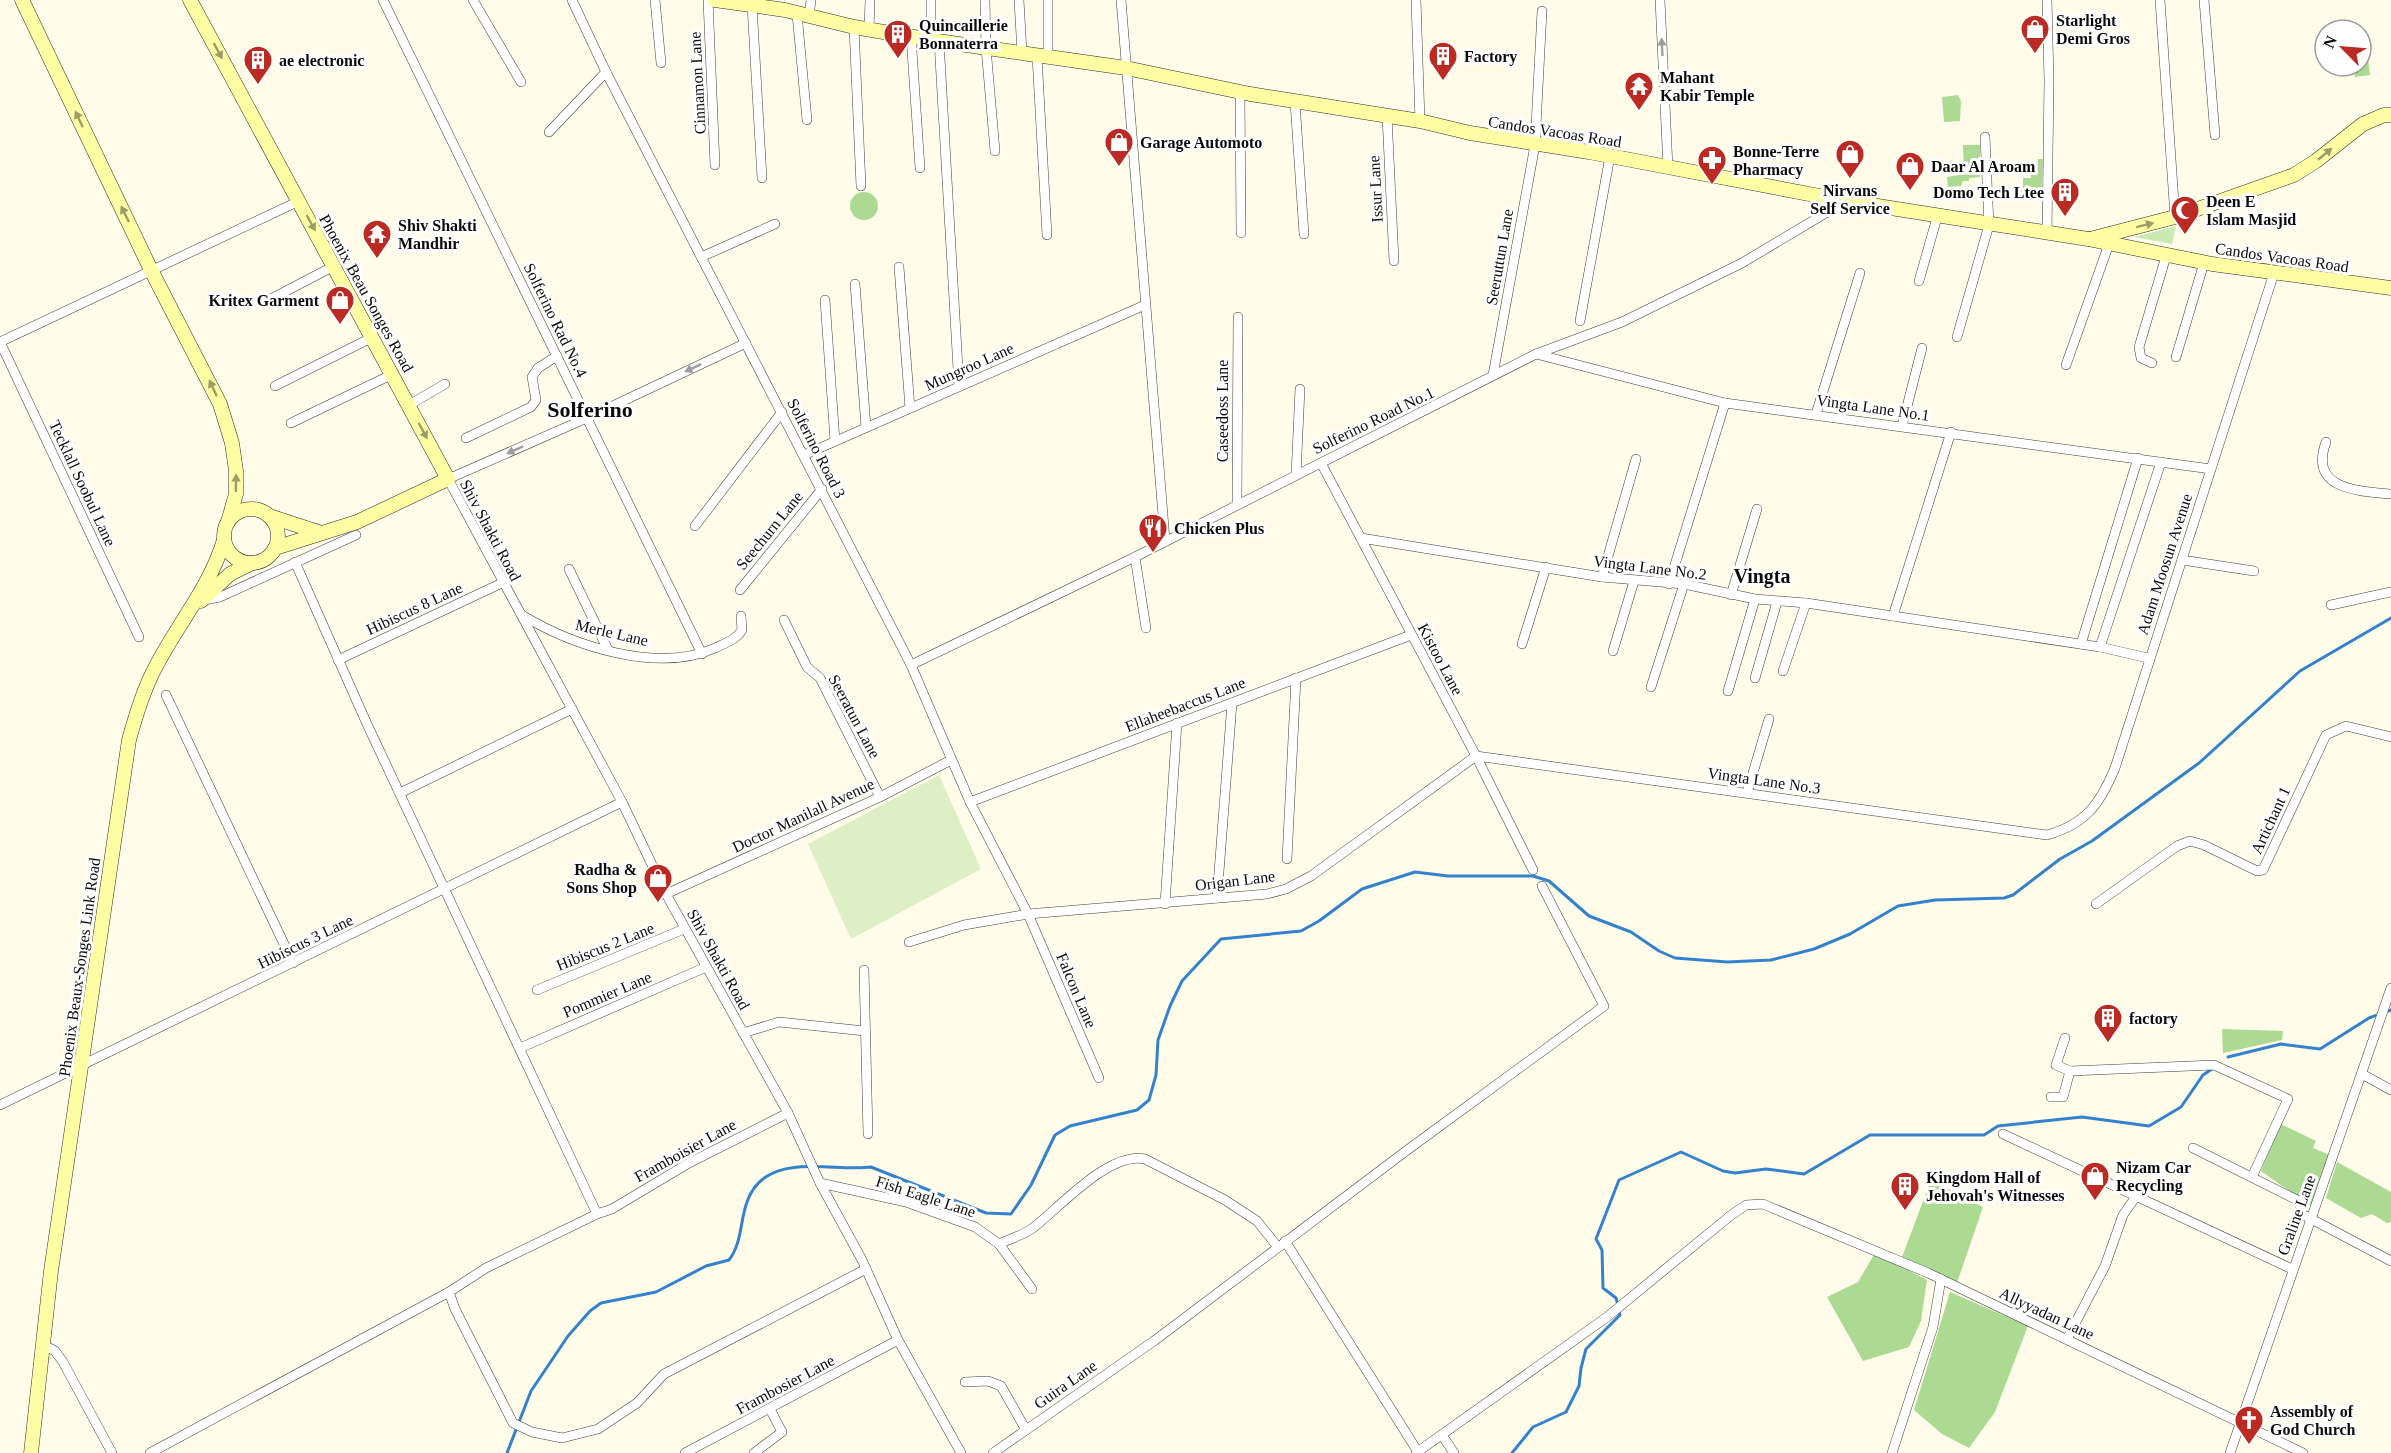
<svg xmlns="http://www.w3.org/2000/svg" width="2391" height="1453" font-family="Georgia,serif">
<rect width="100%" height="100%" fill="#fffde9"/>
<!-- green -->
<path fill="#cae9b3" d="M2176,226L2172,244L2134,237Z"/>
<!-- forest -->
<g fill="#acda93">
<path d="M2361,31H2364L2370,75L2355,77L2353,66H2361Z"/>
<path d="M1958,95L1961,101L1960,121L1944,122L1942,97Z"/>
<path d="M1963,145H1980V177L1969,178V181H1963L1961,186L1948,187L1947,177L1964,174Z"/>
<path d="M2038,159H2043L2041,200L2013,198V187H2023V178H2031V172H2037Z"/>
<circle cx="864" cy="206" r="14"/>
<path d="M2222,1029L2283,1031L2282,1040L2223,1053Z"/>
<path d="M2281,1124L2316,1141L2313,1148L2330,1155L2311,1206L2261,1171Z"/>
<path d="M2337,1162L2391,1192V1222L2387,1223L2372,1214L2361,1218L2326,1198Z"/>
<path d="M1931,1180L1983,1207L1957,1283L1902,1257Z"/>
<path d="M1875,1253L1927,1280L1921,1321L1909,1347L1863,1361L1827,1297L1858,1282Z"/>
<path d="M1950,1292L2028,1326L1995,1412L1969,1448L1942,1434L1914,1410Z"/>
</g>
<!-- pitch -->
<path fill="#ddf0c5" d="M939,775L981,869L851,939L808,844Z"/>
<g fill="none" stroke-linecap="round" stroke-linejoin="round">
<!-- stream -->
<g stroke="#3482ce" stroke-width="3">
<path d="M2228,1057L2281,1044L2320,1049L2369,1018L2391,1010"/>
<path d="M1618,1305L1616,1298L1603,1288L1602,1250L1596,1239L1619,1180L1681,1152L1723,1171L1735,1173L1766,1169L1804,1174L1870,1135H1984L1998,1126L2082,1117L2149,1126L2181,1107L2203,1075L2212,1069"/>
<path d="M507,1453L531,1391L568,1336L590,1311L601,1303L656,1292L706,1266L729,1260C742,1243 740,1221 747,1202C765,1150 831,1172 871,1167L986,1213L1011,1214L1031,1185L1055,1135L1070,1126L1137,1110L1149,1100L1156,1075L1158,1040L1170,1006L1182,981L1221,939L1301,931L1319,921L1362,889L1415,872L1448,876H1533L1549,881L1589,916L1631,932L1659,951L1675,958L1727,962L1771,960L1814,949L1850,934L1898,906L1935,900L2004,898L2013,895L2060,859L2092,841L2199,763L2300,671L2391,618"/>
<path d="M1512,1453L1533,1427L1566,1412L1579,1386L1581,1368L1586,1349L1620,1315L1619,1311"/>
</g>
<!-- street casing -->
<g stroke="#3e3e3e" stroke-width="10">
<g id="street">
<path d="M383,0L702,654"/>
<path d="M473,0L521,82"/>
<path d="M572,0L606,72L911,665L970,802L1028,914L1099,1078"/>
<path d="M655,0L661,63"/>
<path d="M708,0L715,165"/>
<path d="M931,0V40"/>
<path d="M985,0L986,48L995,151"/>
<path d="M1019,0L1022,53"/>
<path d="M1121,0L1165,540"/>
<path d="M1416,0L1420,121"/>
<path d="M1660,0L1668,168"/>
<path d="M2047,0L2049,80L2047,234"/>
<path d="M2160,0L2175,217"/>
<path d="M2204,0L2215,135"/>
<path d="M752,5L762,178"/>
<path d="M797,14L807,120"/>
<path d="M809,17L811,0"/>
<path d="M854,27L861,186"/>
<path d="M869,29L870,0"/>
<path d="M911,36L920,168"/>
<path d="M939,41L959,386"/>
<path d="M1037,56L1047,235"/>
<path d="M1048,57V0"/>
<path d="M1240,91L1241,233"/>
<path d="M1295,102L1304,234"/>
<path d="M1387,116L1394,261"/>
<path d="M549,132L606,72"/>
<path d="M701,257L775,224"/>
<path d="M899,267L910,408"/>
<path d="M1919,281L1938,214"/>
<path d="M855,284L866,427"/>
<path d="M825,300L835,441"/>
<path d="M267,301L334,266"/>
<path d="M1580,321L1610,156"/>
<path d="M1957,337L1989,225L1985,137"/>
<path d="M746,343L587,418L448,479L622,802L666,894L788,1113L820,1183L862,1260L898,1340L961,1453"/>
<path d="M1536,354L1725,403L2211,469"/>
<path d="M2176,357L2204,263"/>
<path d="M2152,363L2141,358L2139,347L2167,253"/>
<path d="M2066,365L2109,244"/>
<path d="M1493,375L1535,145L1542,11"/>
<path d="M275,386L373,337"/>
<path d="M409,405L445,384"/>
<path d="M1816,414L1860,273"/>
<path d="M291,423L393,374"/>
<path d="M1902,426L1922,348"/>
<path d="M466,438L531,407L536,400L532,377L538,368L557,356"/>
<path d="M2326,442C2309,489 2356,491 2391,494"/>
<path d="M804,455L1145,305"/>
<path d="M1321,463L1476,756L1533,870"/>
<path d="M1296,475L1300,389"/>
<path d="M1237,504L1238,317"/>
<path d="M695,526L782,412"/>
<path d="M1361,538L1602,577L1684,584L1755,599L1806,603L2100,647L2148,658"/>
<path d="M1135,557L1146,628"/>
<path d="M2182,560L2254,571"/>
<path d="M295,562L367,724L597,1214"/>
<path d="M569,569L608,650"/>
<path d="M1602,577L1636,459"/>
<path d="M1669,584L1725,403"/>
<path d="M740,590L822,489"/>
<path d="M1731,595L1757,509"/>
<path d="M204,600L220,597L356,535"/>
<path d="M2331,605L2391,592"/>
<path d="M522,615C573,646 658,674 715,648C725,643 736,640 742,630L741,616"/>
<path d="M1893,616L1951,432"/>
<path d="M784,620L807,667L820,678L880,797"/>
<path d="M139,637L0,342L299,201"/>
<path d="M1522,644L1546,567"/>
<path d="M2081,644L2138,458"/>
<path d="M2100,647L2161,462"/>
<path d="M1613,651L1634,581"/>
<path d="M338,660L502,583"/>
<path d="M911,665L1135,557L1536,354L1622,322L1742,263L1846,201"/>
<path d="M1783,671L1806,603"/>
<path d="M1755,678L1777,602"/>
<path d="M1651,687L1684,584"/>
<path d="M1728,691L1755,599"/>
<path d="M166,695L293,963"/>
<path d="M1476,756L2047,835C2086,824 2100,804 2115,768L2274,273"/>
<path d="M400,793L572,709"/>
<path d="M1747,793L1769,719"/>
<path d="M970,802L1411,635"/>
<path d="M1287,859L1296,678"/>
<path d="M666,894L880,797L951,760"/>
<path d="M1217,898L1232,703"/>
<path d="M1165,904L1177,723"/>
<path d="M2096,904L2177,846L2190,841L2204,845L2257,871L2263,870L2326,735L2346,726L2391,737"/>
<path d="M909,942L964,925L1028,914L1267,894L1286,889L1311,876L1476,756"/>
<path d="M864,970L868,1134"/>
<path d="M537,990L684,929"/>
<path d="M743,1033L779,1022L865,1031"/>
<path d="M2065,1038L2056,1065L2070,1071"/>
<path d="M520,1048L706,967"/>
<path d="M2362,1074L2391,1090"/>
<path d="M2051,1097H2063L2070,1071L2214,1065L2288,1099L2252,1177"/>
<path d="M0,1105L622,802"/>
<path d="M788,1113L689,1163L612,1209L597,1214L486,1268L449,1292L455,1309L513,1423L532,1432L562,1438L598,1429L637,1403L664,1374L866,1269"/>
<path d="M2003,1134L2292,1269"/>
<path d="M2193,1148L2301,1202L2300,1213L2391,1261"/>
<path d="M820,1183L906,1202L975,1227L999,1244L1032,1289"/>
<path d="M1285,1241L1418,1452"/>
<path d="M999,1244C1010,1239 1023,1235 1033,1228C1059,1208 1109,1151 1145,1159L1225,1200L1257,1221L1277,1246"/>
<path d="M2067,1339L2105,1266L2123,1215L2137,1195"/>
<path d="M42,1344L55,1351L63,1362L112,1453"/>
<path d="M965,1382L988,1381L1001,1386L1026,1430"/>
<path d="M1442,1435L1454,1453"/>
<path d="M150,1453L449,1292"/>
<path d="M685,1453L898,1340"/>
<path d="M754,1453L782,1432L770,1409"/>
<path d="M993,1453L1154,1341L1406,1151L1604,1006L1542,886"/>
<path d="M1416,1453L1607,1317L1730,1216L1746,1205L1763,1204L1928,1273L2303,1453"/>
<path d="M1892,1453L1933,1327L1941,1279"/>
<path d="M2230,1453L2391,988"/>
</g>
</g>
<!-- secondary casing -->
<g stroke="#2d2d2d" stroke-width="15">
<g id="secondary">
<path d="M22,0L152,272L220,404L232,443L236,471V494L228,522"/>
<path d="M190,0L448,479L357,522L275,548"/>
<path d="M715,0L785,10L854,27L931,40L1126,68L1250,94L1420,121L1470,133L1589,152L1846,201L2088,239L2212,264L2391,288"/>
<path d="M2090,239L2175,217L2294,175L2316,161L2363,124L2384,115H2391"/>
<circle cx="251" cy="536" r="27"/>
<path d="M269,516L318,532"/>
<path d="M201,601L230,574L252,563"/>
<path d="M31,1453L51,1271L129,740C135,718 142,695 152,674C174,628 209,590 224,540"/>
</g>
</g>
<!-- street -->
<use href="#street" stroke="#fff" stroke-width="9"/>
<!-- secondary -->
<use href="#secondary" stroke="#fffda4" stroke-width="14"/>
</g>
<!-- one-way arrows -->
<defs><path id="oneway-solid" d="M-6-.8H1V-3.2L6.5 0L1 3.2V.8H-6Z" transform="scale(1.5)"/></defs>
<g fill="#9d9d9d">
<use href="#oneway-solid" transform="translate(1662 47) rotate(-93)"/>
<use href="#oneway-solid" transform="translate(693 368) rotate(155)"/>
<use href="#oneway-solid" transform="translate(515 450) rotate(156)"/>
</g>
<g fill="#9d9c67">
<use href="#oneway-solid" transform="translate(218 51) rotate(62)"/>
<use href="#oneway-solid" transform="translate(79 119) rotate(-115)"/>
<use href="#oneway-solid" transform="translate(2325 154) rotate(-40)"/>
<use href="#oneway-solid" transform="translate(125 214) rotate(-116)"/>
<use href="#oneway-solid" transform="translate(311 223) rotate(61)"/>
<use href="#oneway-solid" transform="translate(2145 225) rotate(-14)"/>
<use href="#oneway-solid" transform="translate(213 388) rotate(-115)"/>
<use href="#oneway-solid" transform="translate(423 431) rotate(62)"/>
<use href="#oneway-solid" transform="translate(236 483) rotate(-89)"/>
</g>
<!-- icons -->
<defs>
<g id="shop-pin" transform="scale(1.5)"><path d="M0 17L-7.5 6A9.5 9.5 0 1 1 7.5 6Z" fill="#bb2a23" stroke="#fff"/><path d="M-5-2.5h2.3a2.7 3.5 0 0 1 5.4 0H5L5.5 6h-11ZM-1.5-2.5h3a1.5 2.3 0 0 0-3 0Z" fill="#fff"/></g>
<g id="building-pin" transform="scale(1.5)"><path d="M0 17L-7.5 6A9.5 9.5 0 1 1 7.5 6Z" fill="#bb2a23" stroke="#fff"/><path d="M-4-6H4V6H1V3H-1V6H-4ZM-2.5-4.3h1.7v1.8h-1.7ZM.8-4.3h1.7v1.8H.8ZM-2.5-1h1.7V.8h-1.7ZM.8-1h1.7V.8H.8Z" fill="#fff"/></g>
<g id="temple-pin" transform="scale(1.5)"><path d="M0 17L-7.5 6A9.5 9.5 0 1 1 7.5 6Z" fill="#bb2a23" stroke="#fff"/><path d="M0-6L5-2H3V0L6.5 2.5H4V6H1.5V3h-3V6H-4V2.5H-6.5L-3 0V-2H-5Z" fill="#fff"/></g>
<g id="pharmacy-pin" transform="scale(1.5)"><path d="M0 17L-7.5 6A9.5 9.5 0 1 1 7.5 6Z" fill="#bb2a23" stroke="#fff"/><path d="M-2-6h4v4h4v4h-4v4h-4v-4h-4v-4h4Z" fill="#fff"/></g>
<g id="mosque-pin" transform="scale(1.5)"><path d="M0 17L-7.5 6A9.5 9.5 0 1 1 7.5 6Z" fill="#bb2a23" stroke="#fff"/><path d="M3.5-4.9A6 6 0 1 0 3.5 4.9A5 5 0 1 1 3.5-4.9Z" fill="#fff"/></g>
<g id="restaurant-pin" transform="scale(1.5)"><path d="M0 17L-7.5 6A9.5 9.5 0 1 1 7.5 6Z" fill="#bb2a23" stroke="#fff"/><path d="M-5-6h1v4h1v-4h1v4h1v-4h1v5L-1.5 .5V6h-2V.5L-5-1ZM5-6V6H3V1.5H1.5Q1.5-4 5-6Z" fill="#fff"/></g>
<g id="church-pin" transform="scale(1.5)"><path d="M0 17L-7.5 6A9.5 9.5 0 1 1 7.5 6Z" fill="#bb2a23" stroke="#fff"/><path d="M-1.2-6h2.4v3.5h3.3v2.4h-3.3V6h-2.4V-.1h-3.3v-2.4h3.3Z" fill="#fff"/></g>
</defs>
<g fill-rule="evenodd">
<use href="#shop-pin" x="2035" y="29"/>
<use href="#building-pin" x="898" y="34"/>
<use href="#building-pin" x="1443" y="56"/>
<use href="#building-pin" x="258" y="60"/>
<use href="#temple-pin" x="1639" y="86"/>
<use href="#shop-pin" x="1119" y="142"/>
<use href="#shop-pin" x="1850" y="154"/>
<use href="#pharmacy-pin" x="1712" y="160"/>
<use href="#shop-pin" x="1910" y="166"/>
<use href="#building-pin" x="2065" y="192"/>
<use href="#mosque-pin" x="2185" y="210"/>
<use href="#temple-pin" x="377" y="234"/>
<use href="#shop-pin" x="340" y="300"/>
<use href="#restaurant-pin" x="1153" y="528"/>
<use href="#shop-pin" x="658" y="878"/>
<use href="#building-pin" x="2108" y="1018"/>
<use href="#shop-pin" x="2095" y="1176"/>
<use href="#building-pin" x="1905" y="1186"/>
<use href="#church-pin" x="2249" y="1420"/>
</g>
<g text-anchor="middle" stroke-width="6" stroke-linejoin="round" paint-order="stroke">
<!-- poi labels -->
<g font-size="16" font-weight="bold" fill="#0b0b0b" stroke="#fff" text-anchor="start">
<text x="2056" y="26">Starlight<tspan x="2056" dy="18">Demi Gros</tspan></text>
<text x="919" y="31">Quincaillerie<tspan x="919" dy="18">Bonnaterra</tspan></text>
<text x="1464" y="62">Factory</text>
<text x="279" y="66">ae electronic</text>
<text x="1660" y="83">Mahant<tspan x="1660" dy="18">Kabir Temple</tspan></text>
<text x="1140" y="148">Garage Automoto</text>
<text x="1733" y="157">Bonne-Terre<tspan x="1733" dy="18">Pharmacy</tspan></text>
<text x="1931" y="172">Daar Al Aroam</text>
<text x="1850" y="196" text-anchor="middle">Nirvans<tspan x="1850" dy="18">Self Service</tspan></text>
<text x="2044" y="198" text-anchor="end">Domo Tech Ltee</text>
<text x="2206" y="207">Deen E<tspan x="2206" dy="18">Islam Masjid</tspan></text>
<text x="398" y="231">Shiv Shakti<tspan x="398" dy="18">Mandhir</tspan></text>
<text x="319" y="306" text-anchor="end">Kritex Garment</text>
<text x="1174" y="534">Chicken Plus</text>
<text x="637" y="875" text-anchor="end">Radha &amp;<tspan x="637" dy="18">Sons Shop</tspan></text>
<text x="2129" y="1024">factory</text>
<text x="2116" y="1173">Nizam Car<tspan x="2116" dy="18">Recycling</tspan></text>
<text x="1926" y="1183">Kingdom Hall of<tspan x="1926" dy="18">Jehovah's Witnesses</tspan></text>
<text x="2270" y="1417">Assembly of<tspan x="2270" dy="18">God Church</tspan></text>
</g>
<!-- street labels -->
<g font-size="16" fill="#0b0b0b" stroke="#fff">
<text transform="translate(697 83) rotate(-93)" y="6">Cinnamon Lane</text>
<text transform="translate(1555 131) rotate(9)" y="6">Candos Vacoas Road</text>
<text transform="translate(1375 189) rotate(-93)" y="6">Issur Lane</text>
<text transform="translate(1499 257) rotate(-80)" y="6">Seeruttun Lane</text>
<text transform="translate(2282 257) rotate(8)" y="6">Candos Vacoas Road</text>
<text transform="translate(367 293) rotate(61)" y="6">Phoenix Beau Songes Road</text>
<text transform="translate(556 320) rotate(64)" y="6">Solferino Rad No.4</text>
<text transform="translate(969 366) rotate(-24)" y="6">Mungroo Lane</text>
<text transform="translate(1873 407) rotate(8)" y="6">Vingta Lane No.1</text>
<text transform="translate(1222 411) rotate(-90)" y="6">Caseedoss Lane</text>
<text transform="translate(1373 420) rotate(-26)" y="6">Solferino Road No.1</text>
<text transform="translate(817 448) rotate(63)" y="6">Solferino Road 3</text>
<text transform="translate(83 483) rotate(65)" y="6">Tecklall Soobul Lane</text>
<text transform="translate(491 530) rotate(62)" y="6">Shiv Shakti Road</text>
<text transform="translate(769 530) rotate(-51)" y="6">Seechurn Lane</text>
<text transform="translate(2164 564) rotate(-72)" y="6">Adam Moosun Avenue</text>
<text transform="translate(1650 567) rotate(7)" y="6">Vingta Lane No.2</text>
<text transform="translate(414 608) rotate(-25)" y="6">Hibiscus 8 Lane</text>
<text transform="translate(612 632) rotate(13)" y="6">Merle Lane</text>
<text transform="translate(1441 659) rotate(62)" y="6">Kistoo Lane</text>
<text transform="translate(1185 704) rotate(-21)" y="6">Ellaheebaccus Lane</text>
<text transform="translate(855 716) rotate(62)" y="6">Seeratun Lane</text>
<text transform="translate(1764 780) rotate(8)" y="6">Vingta Lane No.3</text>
<text transform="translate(803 815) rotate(-25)" y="6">Doctor Manilall Avenue</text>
<text transform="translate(2270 820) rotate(-65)" y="6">Artichant 1</text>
<text transform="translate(1235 880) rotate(-7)" y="6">Origan Lane</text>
<text transform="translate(305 941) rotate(-26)" y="6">Hibiscus 3 Lane</text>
<text transform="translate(605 946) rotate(-22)" y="6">Hibiscus 2 Lane</text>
<text transform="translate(719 959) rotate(61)" y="6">Shiv Shakti Road</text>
<text transform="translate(79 967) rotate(-82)" y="6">Phoenix Beaux-Songes Link Road</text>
<text transform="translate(1077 990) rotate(67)" y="6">Falcon Lane</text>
<text transform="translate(607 994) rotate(-23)" y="6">Pommier Lane</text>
<text transform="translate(685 1150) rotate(-29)" y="6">Framboisier Lane</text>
<text transform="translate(926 1196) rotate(18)" y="6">Fish Eagle Lane</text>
<text transform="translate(2296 1215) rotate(-70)" y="6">Graline Lane</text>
<text transform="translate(2047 1313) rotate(25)" y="6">Allyyadan Lane</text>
<text transform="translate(785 1384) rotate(-28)" y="6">Frambosier Lane</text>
<text transform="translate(1065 1384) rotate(-35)" y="6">Guira Lane</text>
</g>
<!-- quarter labels -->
<g font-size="20" font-weight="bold" fill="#0b0b0b" stroke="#fff">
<text x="1762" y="583">Vingta</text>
</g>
<!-- district labels -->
<g font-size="22" font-weight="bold" fill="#0b0b0b" stroke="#fff">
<text x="590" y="417">Solferino</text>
</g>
</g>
<!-- north arrow -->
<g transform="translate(2343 48) rotate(295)"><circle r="28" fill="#ffffff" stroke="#9d9d9d" stroke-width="1.5"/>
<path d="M0-4.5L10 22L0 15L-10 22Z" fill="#bb2a23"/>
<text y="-9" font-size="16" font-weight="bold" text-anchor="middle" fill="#0b0b0b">N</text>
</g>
</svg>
